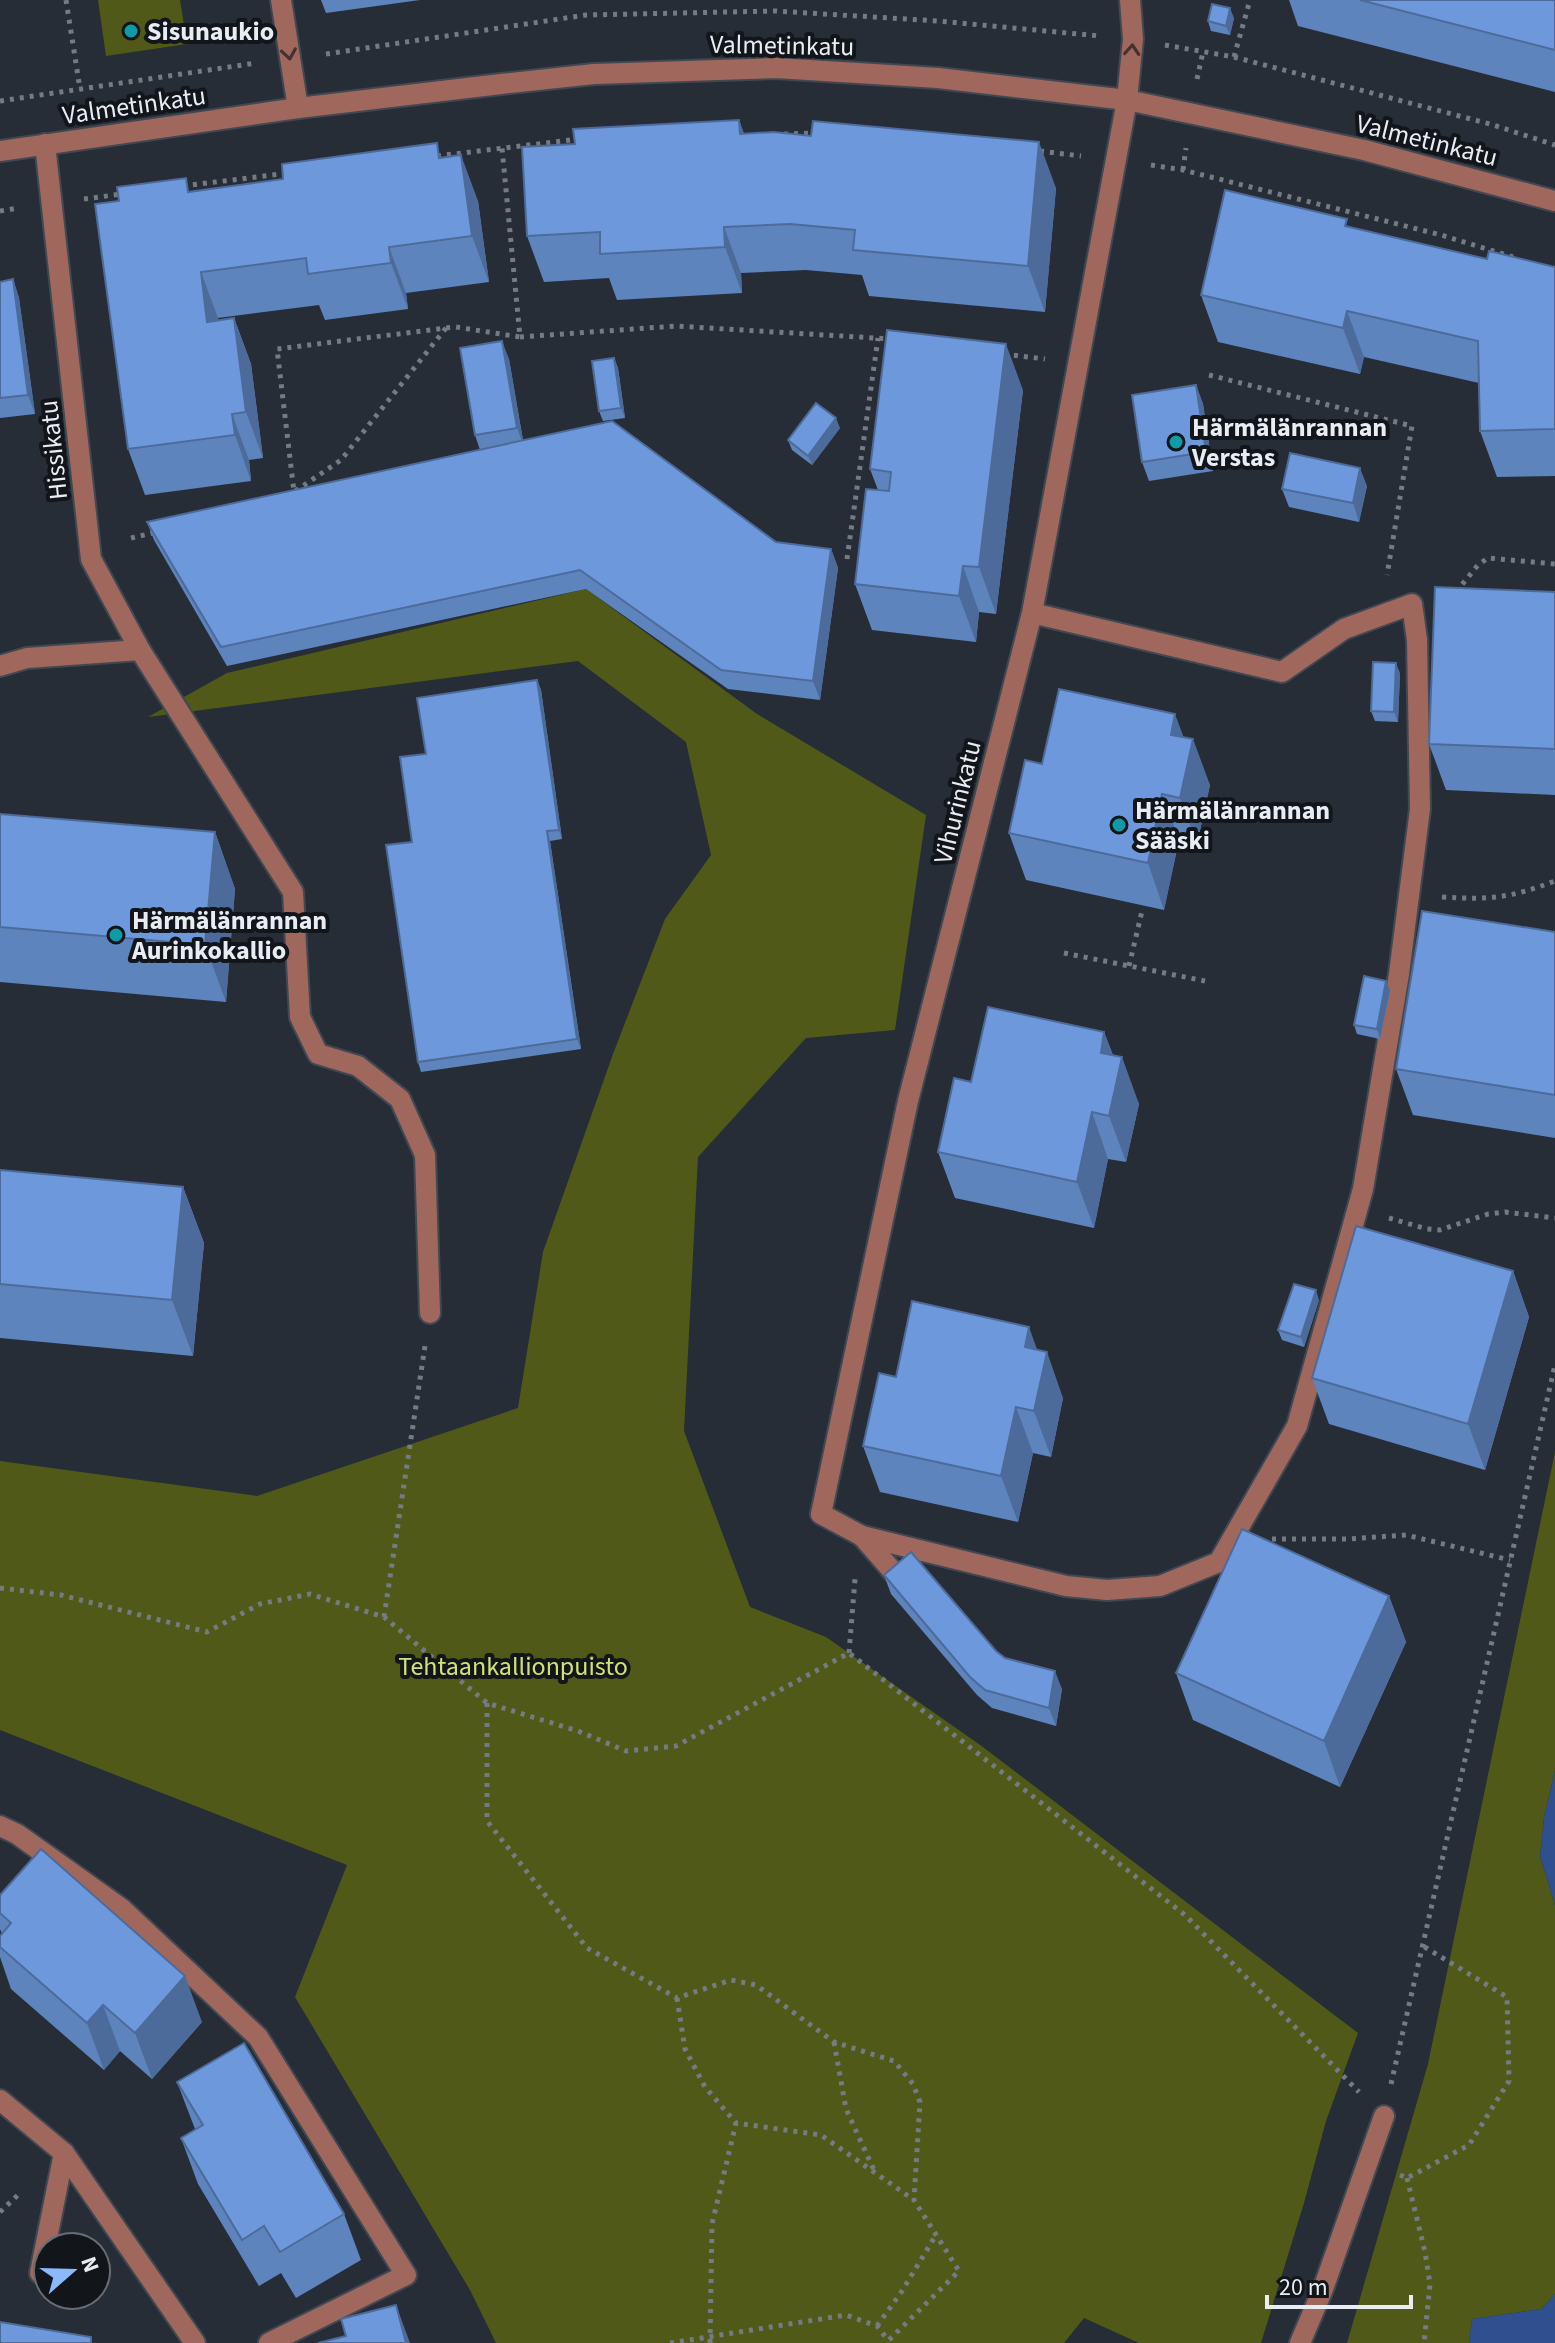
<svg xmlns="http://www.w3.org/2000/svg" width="1555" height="2343" font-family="'Source Sans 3',sans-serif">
<rect width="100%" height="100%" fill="#262d37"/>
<!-- green -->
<g fill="#505917">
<path d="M98,0H180L187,44L106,56Z"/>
<path d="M586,589L757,714L926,815L895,1030L806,1038L698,1157L684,1431L750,1607L826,1637L983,1747L1358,2033L1326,2121L1304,2203L1261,2343H1139L1084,2318L1064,2343H496L470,2290L295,1997L347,1865L0,1730V1461L257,1496L518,1408L543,1252L613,1054L665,919L711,855L686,742L578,661L148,717L227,673Z"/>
<path d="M1555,1452V1770L1544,1818L1540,1856L1555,1905V2294L1541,2309L1472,2319L1469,2343H1347L1428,2064Z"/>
</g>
<!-- water -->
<g fill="#304f8e">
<path d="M1555,1770V1905L1540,1856L1544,1818Z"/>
<path d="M1555,2294V2343H1469L1472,2319L1541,2309Z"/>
</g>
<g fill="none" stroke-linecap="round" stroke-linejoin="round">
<!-- minor casing -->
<g stroke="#414851" stroke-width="24">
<g id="minor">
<path d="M281,0L298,108"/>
<path d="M45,144L91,559L140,650L293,892L300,1017L318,1054L358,1066L400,1099L425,1155L430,1313"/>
<path d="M0,151L298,108L501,84L594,74L776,68L938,78L1127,100L1364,150L1555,201"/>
<path d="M1032,613L1282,672L1344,629L1412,604L1417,640L1420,809L1399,974L1363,1189L1297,1426L1219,1562L1160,1586L1107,1590L1066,1586L862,1536L821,1514L908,1101L1032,613L1127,100L1133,39L1130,0"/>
<path d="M0,666L27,658L140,650"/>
<path d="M862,1536L903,1583"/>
<path d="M0,1826L17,1834L122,1909L258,2037L406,2275L269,2343"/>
<path d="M0,2100L64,2153L195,2343"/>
<path d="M40,2273L64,2153"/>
<path d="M1300,2343L1323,2289L1384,2116"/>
</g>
</g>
<!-- path -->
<g stroke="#747b83" stroke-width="5" stroke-dasharray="4 6" stroke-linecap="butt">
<path d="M66,0L80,89"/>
<path d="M1165,45L1234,57L1490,124L1555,145"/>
<path d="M326,54L586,15L776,11L938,21L1100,36"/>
<path d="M1234,57L1250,0"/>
<path d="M1197,79L1203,52"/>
<path d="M0,101L256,63"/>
<path d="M784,134L818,133"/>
<path d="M1040,151L1081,156"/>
<path d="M437,156L579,139"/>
<path d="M1151,165L1183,170L1441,235L1513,257"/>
<path d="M1183,170L1186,148"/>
<path d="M183,186L289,173"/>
<path d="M84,199L122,194"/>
<path d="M0,211L19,208"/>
<path d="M446,328L341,460L294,492L277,349L446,328L456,327L520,337L502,148"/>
<path d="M520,337L676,326L891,339"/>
<path d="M1004,354L1045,359"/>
<path d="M1209,375L1412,426L1387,575"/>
<path d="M131,538L157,532"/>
<path d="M847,559L878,338"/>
<path d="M1456,592L1478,565L1488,558L1555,564"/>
<path d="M1442,897C1490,900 1510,898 1555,881"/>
<path d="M1064,953L1205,981"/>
<path d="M1129,966L1142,911"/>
<path d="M1389,1218L1427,1229L1440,1230L1488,1214L1505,1212L1555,1218"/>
<path d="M1272,1539H1347L1406,1535L1510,1560"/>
<path d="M0,1588L61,1595L207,1632L260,1604L310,1594L384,1617L487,1703L578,1731L626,1751L676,1746L849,1653L1185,1915L1359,2092"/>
<path d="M384,1617L425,1346"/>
<path d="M849,1653L855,1579"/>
<path d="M487,1703V1821L587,1948L677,1998L731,1980L756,1985L834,2042L894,2061L913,2084L920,2102L914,2200L959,2271L886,2343"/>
<path d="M677,1998L685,2049L705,2087L736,2123L821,2135L914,2200"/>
<path d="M834,2042L846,2109L874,2170"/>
<path d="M1391,2084L1555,1365"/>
<path d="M1400,2175L1407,2178L1469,2145L1509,2081L1507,1997L1423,1946"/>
<path d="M1407,2178L1425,2252L1430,2284L1424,2343"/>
<path d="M0,2212L19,2194"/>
<path d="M877,2326L902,2291L936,2235"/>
<path d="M670,2343L846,2315L877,2326L888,2340"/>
<path d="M710,2343L712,2224L736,2123"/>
</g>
<!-- minor -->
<use href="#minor" stroke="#a0675c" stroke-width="20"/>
</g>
<!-- wall -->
<g fill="#5e84bd">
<path d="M321,0H420L326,13Z"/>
<path d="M1289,0H1555V92L1298,26Z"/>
<path d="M1234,18L1230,35L1211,31L1208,21Z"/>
<path d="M739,120L744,134L1056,188L1045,312L869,296L862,275L806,270L741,273L742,293L617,300L609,278L544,282L527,236L575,144Z"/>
<path d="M442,158L478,201L489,282L406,293L408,309L325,320L319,305L218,318V320L234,318L251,364L263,458L249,460L251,481L145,495L128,449L119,201Z"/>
<path d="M1350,227L1487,259L1555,267V476L1497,477L1480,431L1479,383L1364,357L1360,374L1218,342L1201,295Z"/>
<path d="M13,279L19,298L35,414L0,418V282Z"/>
<path d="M614,358L618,368L625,418L603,421L599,411Z"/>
<path d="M509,359L523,440L776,542L831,549L838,568L820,700L728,689L586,589L227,666L154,540L147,522L480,450L475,435Z"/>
<path d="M1196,385L1203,404L1213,471L1149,481L1142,462Z"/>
<path d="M1023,390L996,614L979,612L976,642L872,630L855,584L878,490L870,469Z"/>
<path d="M840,428L812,465L792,450L788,440Z"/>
<path d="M1367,486L1359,522L1289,507L1282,489Z"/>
<path d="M1555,592V795L1446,790L1429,744Z"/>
<path d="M1400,673L1398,722L1375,721L1371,711Z"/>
<path d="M537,680L541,690L562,839L550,841L581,1049L421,1072L418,1062L412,842L426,754Z"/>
<path d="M1184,737L1210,785L1197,844L1179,840L1164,910L1026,880L1009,833L1042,764Z"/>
<path d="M0,814L215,832L235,889L226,1002L0,982Z"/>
<path d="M1555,932V1138L1413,1115L1396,1069Z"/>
<path d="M1390,990L1380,1039L1357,1034L1354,1025Z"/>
<path d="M1104,1032L1113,1055L1139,1104L1126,1162L1108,1159L1094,1228L955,1198L938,1152L971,1082Z"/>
<path d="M0,1170L183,1187L204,1243L193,1356L0,1338Z"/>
<path d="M1513,1271L1529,1317L1485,1470L1329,1424L1312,1378Z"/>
<path d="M1319,1300L1304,1347L1282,1340L1278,1330Z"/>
<path d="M1037,1349L1063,1398L1051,1457L1033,1453L1018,1522L880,1492L863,1446L896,1377Z"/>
<path d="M884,1575L1005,1658L1062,1689L1056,1726L992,1708L977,1695L891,1594Z"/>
<path d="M1389,1596L1406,1642L1340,1787L1193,1720L1176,1673Z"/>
<path d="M0,1895L202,2022L152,2079L120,2051L104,2070L11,1989L0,1957V1936L2,1934L0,1929Z"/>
<path d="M177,2082L344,2214L361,2260L296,2298L281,2273L259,2286L198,2184L181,2138L195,2129Z"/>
</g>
<!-- shaded-wall -->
<g fill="#4c6b9a">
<path d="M1230,8L1234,18L1230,35L1226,26Z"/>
<path d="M739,120L756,166L740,134Z"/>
<path d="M1039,142L1056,188L1045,312L1028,266Z"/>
<path d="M461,155L478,201L489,282L472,236Z"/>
<path d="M724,227L741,273L742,293L725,247Z"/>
<path d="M389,247L406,293L408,309L391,263Z"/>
<path d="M201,272L218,318L224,368L207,322Z"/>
<path d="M13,279L19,298L35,414L28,395Z"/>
<path d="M1347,311L1364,357L1360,374L1343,328Z"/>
<path d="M234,318L251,364L263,458L246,412Z"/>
<path d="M502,341L509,359L524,447L517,428Z"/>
<path d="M1006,344L1023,390L996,614L979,567Z"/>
<path d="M614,358L618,368L625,418L621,408Z"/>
<path d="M1196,385L1203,404L1213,471L1206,452Z"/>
<path d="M232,414L249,460L251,481L235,435Z"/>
<path d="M836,418L840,428L812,465L808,456Z"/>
<path d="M1360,468L1367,486L1359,522L1353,503Z"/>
<path d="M831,549L838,568L820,700L813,681Z"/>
<path d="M963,566L979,612L976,642L959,596Z"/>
<path d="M1396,663L1400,673L1398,722L1394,712Z"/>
<path d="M537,680L541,690L562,839L559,830Z"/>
<path d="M1175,714L1190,754L1193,739L1210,785L1197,844L1180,798L1171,735Z"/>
<path d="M1162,794L1179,840L1164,910L1148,863Z"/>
<path d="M547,831L550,841L581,1049L577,1039Z"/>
<path d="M215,832L235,889L226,1002L205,945Z"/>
<path d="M1386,981L1390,990L1380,1039L1377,1029Z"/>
<path d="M1104,1032L1119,1072L1122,1057L1139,1104L1126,1162L1109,1116L1101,1053Z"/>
<path d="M1092,1112L1108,1159L1094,1228L1077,1182Z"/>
<path d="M183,1187L204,1243L193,1356L172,1300Z"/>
<path d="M1513,1271L1529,1317L1485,1470L1468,1424Z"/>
<path d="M1316,1290L1319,1300L1304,1347L1301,1337Z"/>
<path d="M1029,1327L1043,1366L1047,1352L1063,1398L1051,1457L1034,1411L1025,1347Z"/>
<path d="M1016,1407L1033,1453L1018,1522L1001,1476Z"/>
<path d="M1389,1596L1406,1642L1340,1787L1324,1741Z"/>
<path d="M1055,1671L1062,1689L1056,1726L1049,1708Z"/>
<path d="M185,1976L202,2022L152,2079L135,2033Z"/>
<path d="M103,2005L120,2051L104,2070L87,2023Z"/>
<path d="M396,2305L410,2343H406Z"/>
</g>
<!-- building -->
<g fill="#6d99dc" stroke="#4c6b9a" stroke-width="2">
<path d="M1360,0H1555V50Z"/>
<path d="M1212,4L1230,8L1226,26L1208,21Z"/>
<path d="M739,120L740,134L774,132L811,136L813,121L1039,142L1028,266L853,250L855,230L790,224L724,227L725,247L600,254V232L527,236L522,147L575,144L573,129Z"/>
<path d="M437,143L439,158L461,155L472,236L389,247L391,263L308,274L306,258L201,272L207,322L234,318L246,412L232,414L235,435L128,449L95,204L119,201L117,187L186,178L188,192L283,179L282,164Z"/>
<path d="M1225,190L1347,219L1345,226L1487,259L1489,251L1555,267V429L1480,431L1478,341L1347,311L1343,328L1201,295Z"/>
<path d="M13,279L28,395L0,398V282Z"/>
<path d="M887,330L1006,344L979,567L963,566L959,596L855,584L866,489L889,491L891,472L870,469Z"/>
<path d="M502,341L517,428L475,435L460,348Z"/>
<path d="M614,358L621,408L599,411L592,361Z"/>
<path d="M1196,385L1206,452L1142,462L1132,395Z"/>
<path d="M816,403L836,418L808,456L788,440Z"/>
<path d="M612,421L776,542L831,549L813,681L721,670L580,570L221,647L147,522Z"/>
<path d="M1290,453L1360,468L1353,503L1282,489Z"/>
<path d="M1435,587L1555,592V749L1429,744Z"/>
<path d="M1373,662L1396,663L1394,712L1371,711Z"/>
<path d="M537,680L559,830L547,831L577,1039L418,1062L386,845L412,842L400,757L426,754L417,698Z"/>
<path d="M1059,689L1175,714L1171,735L1193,739L1180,798L1162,794L1148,863L1009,833L1025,760L1042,764Z"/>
<path d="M0,814L215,832L205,945L0,927Z"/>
<path d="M1422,911L1555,932V1095L1396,1069Z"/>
<path d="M1364,976L1386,981L1377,1029L1354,1025Z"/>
<path d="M988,1007L1104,1032L1101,1053L1122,1057L1109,1116L1092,1112L1077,1182L938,1152L954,1078L971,1082Z"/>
<path d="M0,1170L183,1187L172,1300L0,1284Z"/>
<path d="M1356,1226L1513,1271L1468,1424L1312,1378Z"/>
<path d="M1294,1284L1316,1290L1301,1337L1278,1330Z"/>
<path d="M912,1301L1029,1327L1025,1347L1047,1352L1034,1411L1016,1407L1001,1476L863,1446L879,1373L896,1377Z"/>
<path d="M1242,1529L1389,1596L1324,1741L1176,1673Z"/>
<path d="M911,1552L996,1651L1005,1658L1055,1671L1049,1708L985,1690L970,1677L884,1575Z"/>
<path d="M41,1849L185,1976L135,2033L103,2005L87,2023L0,1947V1936L11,1923L0,1913V1895Z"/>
<path d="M244,2043L344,2214L280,2252L264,2226L242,2240L181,2138L203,2125L177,2082Z"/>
<path d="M396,2305L406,2343H318L346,2336L341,2319Z"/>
<path d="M0,2322L91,2337V2343H0Z"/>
</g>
<!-- one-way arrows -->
<defs><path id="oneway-chevron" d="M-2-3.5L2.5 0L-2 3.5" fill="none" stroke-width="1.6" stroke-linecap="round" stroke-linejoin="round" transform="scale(2)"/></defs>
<g stroke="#443231">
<use href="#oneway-chevron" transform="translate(1132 50) rotate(-86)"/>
<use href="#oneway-chevron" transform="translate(289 54) rotate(81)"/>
</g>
<!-- markers -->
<g fill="#0f9aa8" stroke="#12151a" stroke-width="3">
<circle cx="131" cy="31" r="8"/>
<circle cx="1176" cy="442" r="8"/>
<circle cx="1119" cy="825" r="8"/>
<circle cx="116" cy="935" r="8"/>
</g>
<g text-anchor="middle" stroke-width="8" stroke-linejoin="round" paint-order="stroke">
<!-- poi labels -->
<g font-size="26" font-weight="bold" fill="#e8edf4" stroke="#12151a" text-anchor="start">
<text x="147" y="40">Sisunaukio</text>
<text x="1192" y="436">Härmälänrannan<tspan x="1192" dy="30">Verstas</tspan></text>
<text x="1135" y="819">Härmälänrannan<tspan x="1135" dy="30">Sääski</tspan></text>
<text x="132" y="929">Härmälänrannan<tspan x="132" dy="30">Aurinkokallio</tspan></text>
</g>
<!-- street labels -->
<g font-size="26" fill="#e8edf4" stroke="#12151a">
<text transform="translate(782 45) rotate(1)" y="9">Valmetinkatu</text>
<text transform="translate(134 105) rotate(-8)" y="9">Valmetinkatu</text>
<text transform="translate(1427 140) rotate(14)" y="9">Valmetinkatu</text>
<text transform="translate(53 450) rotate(-96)" y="9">Hissikatu</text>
<text transform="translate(957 802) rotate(-76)" y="9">Vihurinkatu</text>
</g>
<!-- park labels -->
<g font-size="26" fill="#d0e270" stroke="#12151a">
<text x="513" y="1675">Tehtaankallionpuisto</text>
</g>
</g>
<!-- north arrow -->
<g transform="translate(72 2271) rotate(70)"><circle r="38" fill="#12151a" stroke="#686b71" stroke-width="2"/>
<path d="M0-6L14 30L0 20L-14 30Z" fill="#8abafc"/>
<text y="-12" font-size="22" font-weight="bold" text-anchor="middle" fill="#e8edf4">N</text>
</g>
<!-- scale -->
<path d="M1267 2295v12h144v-12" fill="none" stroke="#e8edf4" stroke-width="4"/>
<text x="1279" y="2295" font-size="24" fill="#e8edf4" stroke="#12151a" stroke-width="6" paint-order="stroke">20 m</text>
</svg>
